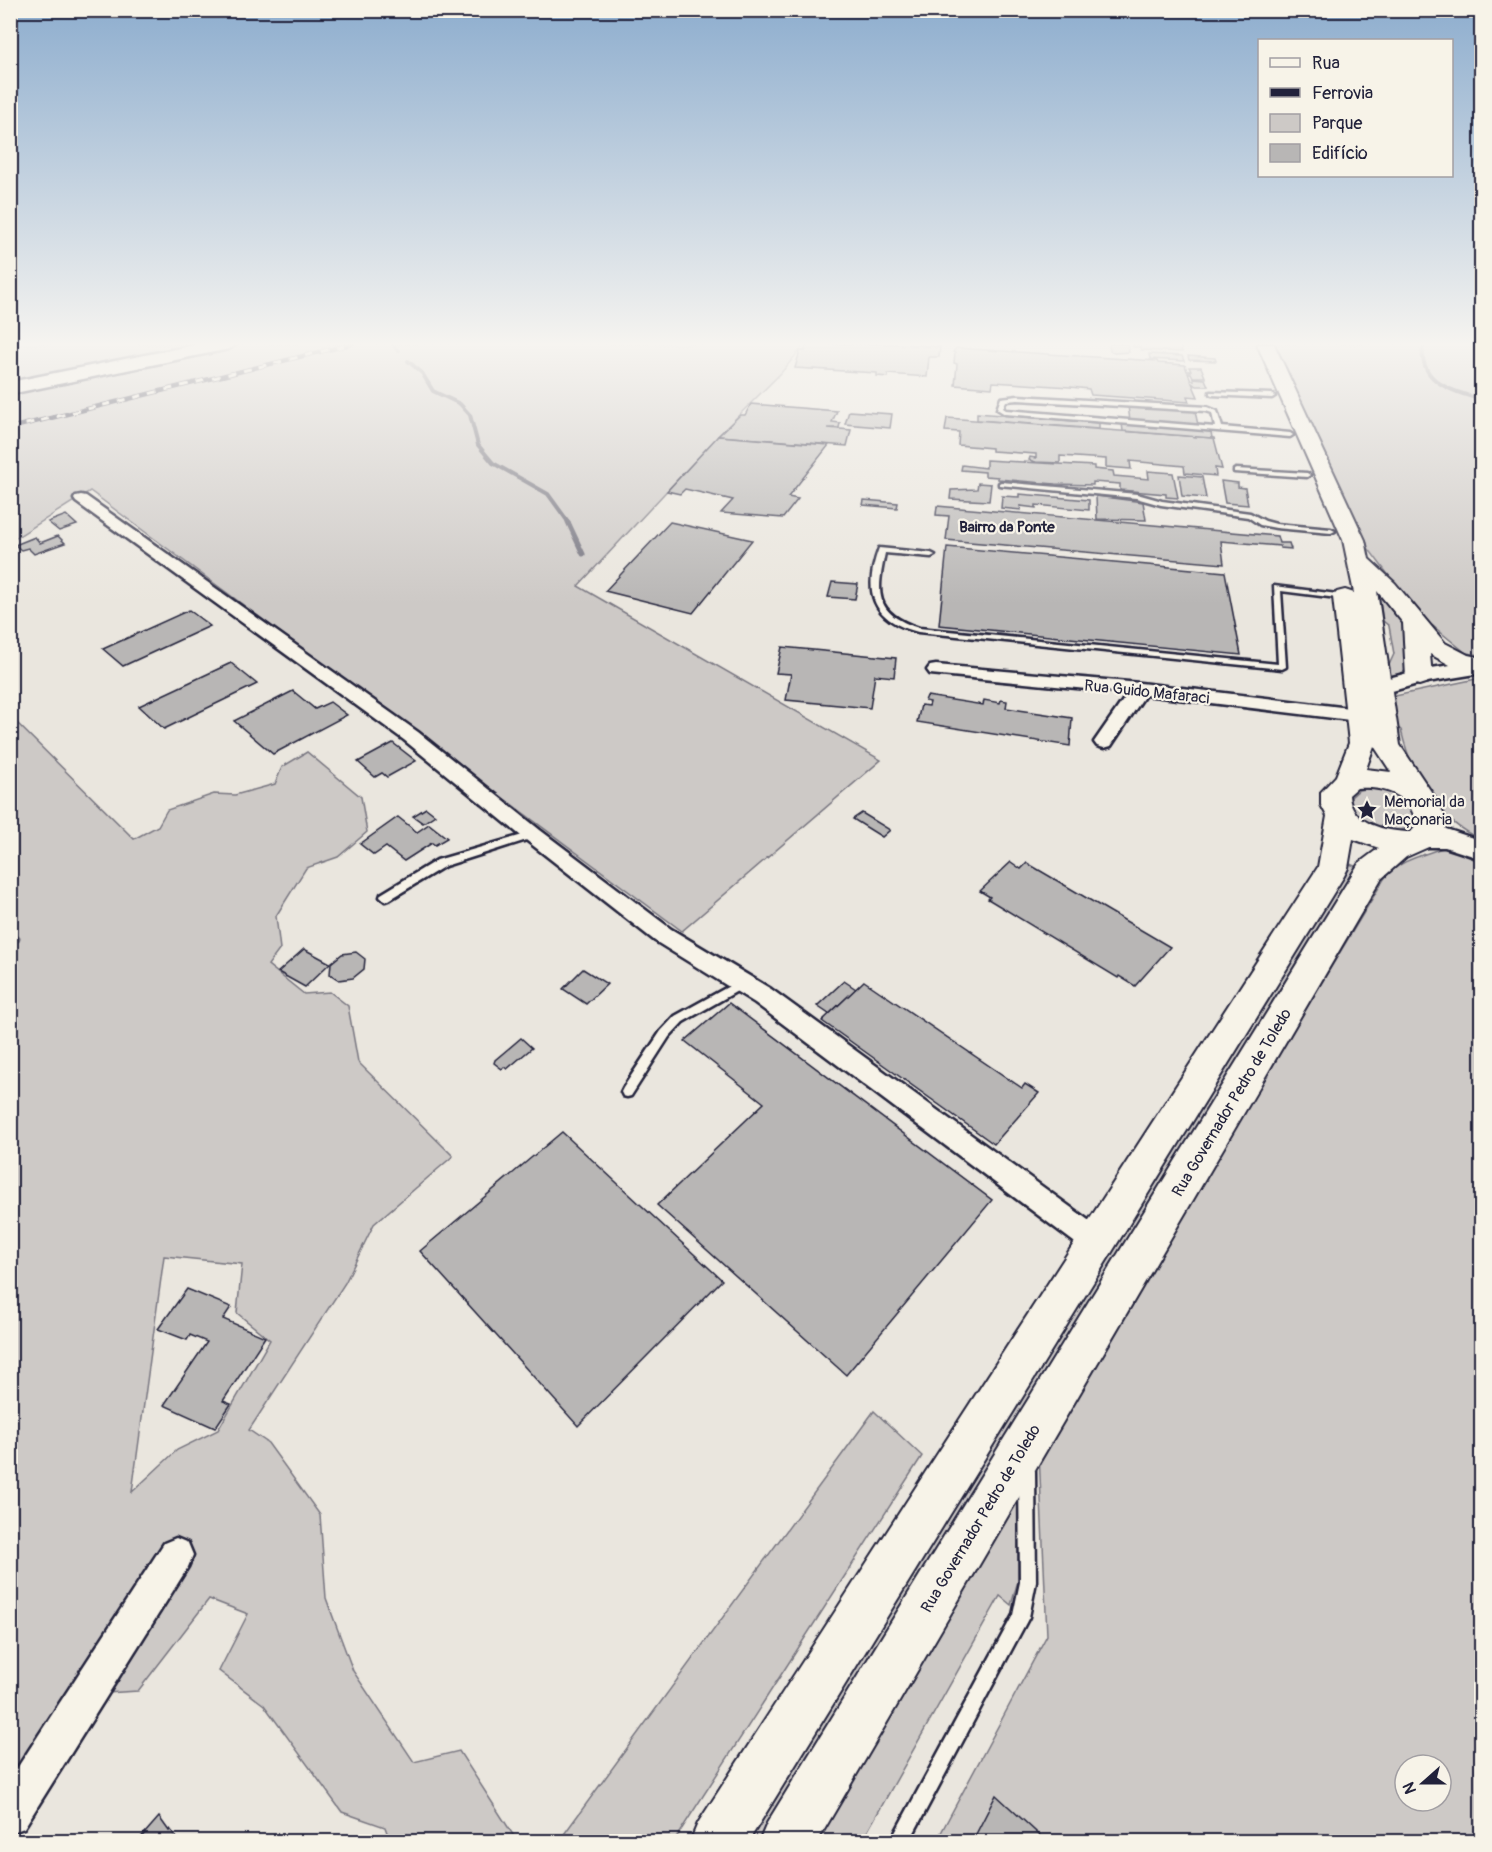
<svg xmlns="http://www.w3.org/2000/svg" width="1492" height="1852" font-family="Pangolin,sans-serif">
<rect width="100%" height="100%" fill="#eae6de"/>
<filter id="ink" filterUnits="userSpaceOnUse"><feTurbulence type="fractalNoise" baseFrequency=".0167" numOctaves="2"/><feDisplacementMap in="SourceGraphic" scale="12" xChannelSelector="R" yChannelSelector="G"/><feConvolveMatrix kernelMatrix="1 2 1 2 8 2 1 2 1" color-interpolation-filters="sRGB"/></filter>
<g filter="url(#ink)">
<!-- green -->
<g fill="#cdc9c6" stroke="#787680" stroke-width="1.5" fill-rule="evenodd">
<path d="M10,344H805L781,373L718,436L578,586L881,760L682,931L90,491L11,541Z"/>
<path d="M1270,344H1481V655L1466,653L1433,626V634L1359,536Z"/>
<path d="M1378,587L1402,621L1412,664L1404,674L1391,677L1389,665L1394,654L1389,626L1383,621Z"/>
<path d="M1481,678V839C1437,822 1411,773 1401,730L1392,724L1390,697Z"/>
<path d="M11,717L134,839L158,826L167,810L214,794L235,795L275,784L282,767L307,752L361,797L367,832L338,857L306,868L276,916L280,949L268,965L304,994L330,992L348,1006L358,1062L453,1156L374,1224L345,1283L249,1430L268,1443L320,1515L326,1598L353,1671L414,1762L459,1751L517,1841H390L385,1827L342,1812L264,1705L219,1671L248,1614L209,1599L138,1691L106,1693L11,1792ZM164,1256L242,1264L237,1313L270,1340L218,1430L177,1450L132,1492Z"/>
<path d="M1374,788L1391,792L1411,805L1416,821C1400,843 1346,824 1351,797L1359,790Z"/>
<path d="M1445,847L1481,862V1841L936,1842L1047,1635L1039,1453L1384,879C1398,860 1424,855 1445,847ZM1405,1765H1441V1801H1405Z"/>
<path d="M1350,864L1357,867L761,1841L746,1842Z"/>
<path d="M874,1411L922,1456L674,1841H559Z"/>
<path d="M1018,1492V1581L1011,1605L1000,1596L862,1841L813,1842Z"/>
</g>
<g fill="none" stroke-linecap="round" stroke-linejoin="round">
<!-- stream-far2 -->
<g stroke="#716f7b" stroke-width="4">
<path d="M392,344L398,351"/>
<path d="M1423,344C1418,383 1451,390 1482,400"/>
<path d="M408,361L422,373L433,391L460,404L470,415L478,445L493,463L548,494L569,523"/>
</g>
<!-- stream-far1 -->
<path stroke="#716f7b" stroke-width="5" d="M568,522L583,554"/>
<!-- stream -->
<path stroke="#716f7b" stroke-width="7" d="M10,937L17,939"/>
</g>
<!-- building -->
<g fill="#b8b6b5" stroke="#22223b" stroke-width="1.5">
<path d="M806,344H904L940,347L939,357H929L927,377L888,374V377L877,376V373L795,368L800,351H805Z"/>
<path d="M1109,344H1128L1129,352L1114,353L1110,351Z"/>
<path d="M1132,344H1180L1182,352L1141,350L1140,347H1133Z"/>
<path d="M956,348L1157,361L1158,363L1185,365L1187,371H1191L1189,367H1201L1205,377H1193L1191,373H1188L1191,380H1194L1193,378L1205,379L1208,386H1196L1192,383L1198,397L1187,396L1189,402L1091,395L1089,389L1070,387L993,382L992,388L955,385L957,364L954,363L955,353L953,352Z"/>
<path d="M1149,354L1182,356L1184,361L1150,359Z"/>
<path d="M1188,356L1215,358L1216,361L1189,360Z"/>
<path d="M751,404L837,411L832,422L840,423L839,428H828L851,430L847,446L718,436L740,415H745Z"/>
<path d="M1128,406L1195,411L1198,425L1130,420Z"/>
<path d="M849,411L892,414L890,428L845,424Z"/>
<path d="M977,413L1099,423V429L977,420Z"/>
<path d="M947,418L1214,438L1222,469L1215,468L1216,476L1185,473L1184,466L1130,461L1131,469L1106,467V459L1060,456V463L1036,462L1029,460L1030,457L1036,458V454L992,451V448L958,445L959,432L945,431Z"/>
<path d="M1122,423L1195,428L1196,430L1211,432L1212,438L1123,431Z"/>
<path d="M718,436L829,445L788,497L798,499L783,518L721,513L733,500L685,489L680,494L667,491Z"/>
<path d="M986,460L1094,466V469L1113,471L1114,476L1149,479L1148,471L1173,473L1178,498L1166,497V494L1120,490V484L1093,482V485L1055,484L998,479V477L985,476V472L961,470L962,465L986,468Z"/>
<path d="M1179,475L1202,477L1206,498L1182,496Z"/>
<path d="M1221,481L1238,483V487L1245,488L1248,505L1225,503Z"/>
<path d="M978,483L991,484L989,501L950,499L951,490L977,489Z"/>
<path d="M1019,494L1089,500V510L1036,505V508L1020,506L1021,510L1001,508L1002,496L1019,497Z"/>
<path d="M1096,496L1143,502L1146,520L1097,519Z"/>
<path d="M864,500L898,503L897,508L863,505Z"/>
<path d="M937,506L1277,536L1279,543H1289L1291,549L1280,548V546L1221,541L1224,564L946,540L949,516L936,515Z"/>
<path d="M66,515L77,525L59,531L48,522Z"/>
<path d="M670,522L752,540L693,613L605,591Z"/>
<path d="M58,536L65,543L34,554L28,548L21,550L15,545L35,537L40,543Z"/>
<path d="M947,547L1225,572L1241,655L939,625Z"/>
<path d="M832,582L858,584L855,599L828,597Z"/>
<path d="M189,610L210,626L123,666L103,649Z"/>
<path d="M782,647L896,658L894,677L875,675L870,708L786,700L791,674L776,673Z"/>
<path d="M231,663L257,684L164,729L139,706Z"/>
<path d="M293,691L315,709L330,702L347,715L273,754L234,721Z"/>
<path d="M927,696L983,705L984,700L1000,703L1001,700L1007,701L1006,708L1072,718L1070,746L917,722L921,705L929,706L930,702L925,701Z"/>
<path d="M393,743L416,761L387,777L382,773L375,777L358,762Z"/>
<path d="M426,808L435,815L423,823L413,816Z"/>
<path d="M862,813L890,830L882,837L853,819Z"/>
<path d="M398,817L417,832L429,824L447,838L435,845L432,843L404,861L386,847L374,855L360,844Z"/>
<path d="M1011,862L1021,869L1027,863L1170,947L1135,986L1119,976L1118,978L988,899L990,897L980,891Z"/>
<path d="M304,949L330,963L305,987L278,972Z"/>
<path d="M356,952L365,959L364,969L353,978L339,980L330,974L331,963L342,954Z"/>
<path d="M583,969L607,984L586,1004L563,989Z"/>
<path d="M844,981L856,989L829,1014L817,1006Z"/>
<path d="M864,981L1022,1088L1025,1084L1039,1093L994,1144L822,1021Z"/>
<path d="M729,1003L992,1200L846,1375L657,1205L764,1103L685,1041Z"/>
<path d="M521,1038L532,1048L507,1069L504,1067L502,1069L494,1063L495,1060Z"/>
<path d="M562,1132L722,1280L578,1426L420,1251Z"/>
<path d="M187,1289L231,1307L223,1319L265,1337L223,1401L231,1404L215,1428L164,1405L207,1342L190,1335L187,1340L158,1329Z"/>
<path d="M996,1795L1047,1842H972Z"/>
<path d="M159,1817L169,1831L170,1829L180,1842H137Z"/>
</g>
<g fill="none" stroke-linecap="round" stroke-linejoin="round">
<!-- service casing -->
<g stroke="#22223b" stroke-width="5">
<g id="service">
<path d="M1210,392L1272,394L1275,396L1272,398L1212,395L1210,394Z"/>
<path d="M1018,396L1207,407L1217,411L1222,427L1290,433L1293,435L1290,437L1005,414L997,409L1001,398ZM1018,400L1206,411L1212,413L1215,427L1006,410L1003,408L1006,401Z"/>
<path d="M1236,469L1307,473L1310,475L1307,477L1234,472V470Z"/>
<path d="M1001,482L1137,494L1162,501L1250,513L1265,521L1276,524L1331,529L1335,531L1331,533L1276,528L1260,525L1248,517L1161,505L1136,498L999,485V483Z"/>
<path d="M879,548L931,553L935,555L931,557L885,553C877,592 873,613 919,628L1278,664L1274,586L1345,595L1349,597L1345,599L1281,591L1286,667L1282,669L918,632C871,620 863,591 879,548Z"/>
<path d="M533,832L536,833L538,835L536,837L445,866L389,900L385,901L380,897L381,894L437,860Z"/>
<path d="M742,979L746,980L747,983L746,986L683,1022L669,1037L631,1096L627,1097L623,1096L621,1092L623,1088L661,1031L675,1016Z"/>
<path d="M1027,1463L1032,1466L1035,1471L1036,1582L1029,1617L909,1842H890L1013,1615L1020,1582L1019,1471L1022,1466Z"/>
</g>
</g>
<!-- minor casing -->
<g stroke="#22223b" stroke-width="5">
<g id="minor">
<path d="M81,495L86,496L418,732L540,830L671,929L771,989L1106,1233L1110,1242L1106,1251L1096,1255L1086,1251L755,1003L655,941L526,840L404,740L76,502L74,499L76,496Z"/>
<path d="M936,665L1140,683L1358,709L1365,711L1367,715L1365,719L1358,721L1145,695L1111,746L1104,748L1097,746L1094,742L1128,693L930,674L927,670L930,666Z"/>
<path d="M176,1538L188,1543L193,1555L188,1567L24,1828L10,1833V1779L164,1543Z"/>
</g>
</g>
<!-- tertiary casing -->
<g stroke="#22223b" stroke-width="5">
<g id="tertiary">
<path d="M1482,660V673L1421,683L1378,695L1370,693L1367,688L1370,683L1419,670Z"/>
<path d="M1423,829H1446L1482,841V859L1445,847H1423L1414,844L1410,838L1414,832Z"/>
</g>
</g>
<!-- secondary casing -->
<g stroke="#22223b" stroke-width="4">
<path id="secondary" d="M1257,344H1274L1365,540L1369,559L1395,583L1445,643L1468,655L1482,658V673L1450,665L1430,654L1432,677L1428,682L1419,685L1410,682L1406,677L1403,623L1377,591L1400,745L1436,799L1444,815L1446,828L1433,845L1406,857L1381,879L817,1842H759L767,1823L1359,863L1379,848L1353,839L1348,868L1344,876L748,1842H690L698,1823L1318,867L1327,816L1321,805V792L1336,776L1349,743L1333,597L1337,592L1345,590L1354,593L1343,540ZM1374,746L1391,772L1366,769ZM1357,788C1384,786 1414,795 1416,826L1411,832C1387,832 1350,824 1349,795Z"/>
</g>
<!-- primary casing -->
<g stroke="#22223b" stroke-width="5">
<path id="primary" d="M200,344H237L229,349L10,394V382Z"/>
</g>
<!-- service -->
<use href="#service" fill="#f7f3e8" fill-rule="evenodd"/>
<!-- minor -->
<use href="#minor" fill="#f7f3e8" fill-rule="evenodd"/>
<!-- tertiary -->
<use href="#tertiary" fill="#f7f3e8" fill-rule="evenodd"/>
<!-- secondary -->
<use href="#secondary" fill="#f7f3e8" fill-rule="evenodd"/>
<!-- primary -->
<use href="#primary" fill="#f7f3e8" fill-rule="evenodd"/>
<!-- rail casing -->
<g stroke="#22223b" stroke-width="4.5">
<path id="rail" d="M10,428L352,344"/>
</g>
<!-- rail -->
<use href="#rail" stroke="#f7f3e8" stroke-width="3" stroke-dasharray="8" stroke-linecap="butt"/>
</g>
</g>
<!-- sky -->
<linearGradient id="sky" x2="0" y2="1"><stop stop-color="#8dadce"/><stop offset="0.57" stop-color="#f6f4f0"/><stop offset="1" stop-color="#f6f4f0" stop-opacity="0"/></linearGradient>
<rect width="1492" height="604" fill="url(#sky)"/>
<!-- icons -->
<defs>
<g id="sight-bare" transform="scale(1.62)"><path d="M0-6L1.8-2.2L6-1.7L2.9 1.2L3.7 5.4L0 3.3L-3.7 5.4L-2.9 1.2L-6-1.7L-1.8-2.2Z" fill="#22223b" stroke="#f7f3e8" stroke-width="2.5" paint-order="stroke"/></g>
</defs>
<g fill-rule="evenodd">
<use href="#sight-bare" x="1367" y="810"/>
</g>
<g text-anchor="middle" stroke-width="4.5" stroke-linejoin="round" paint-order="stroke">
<!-- far-neighbourhood labels -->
<g font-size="15" font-weight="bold" fill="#22223b" stroke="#f7f3e8">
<text x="1007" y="532">Bairro da Ponte</text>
</g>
<!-- street labels -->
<g font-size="16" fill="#22223b" stroke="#f7f3e8">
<text transform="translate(1147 691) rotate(6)" y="6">Rua Guido Mafaraci</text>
<text transform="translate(1231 1102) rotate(-59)" y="6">Rua Governador Pedro de Toledo</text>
<text transform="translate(980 1518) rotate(-59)" y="6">Rua Governador Pedro de Toledo</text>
</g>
<!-- poi labels -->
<g font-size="16" fill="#22223b" stroke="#f7f3e8" text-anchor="start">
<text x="1384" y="807">Memorial da<tspan x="1384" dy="18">Maçonaria</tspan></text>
</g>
</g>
<!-- margin -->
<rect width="1492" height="1852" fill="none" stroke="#f7f3e8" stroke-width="36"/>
<rect x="18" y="18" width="1456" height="1816" fill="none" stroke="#22223b" stroke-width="2" filter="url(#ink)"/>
<!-- legend -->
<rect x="1258" y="39" width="195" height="138" fill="#f7f3e8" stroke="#a29fa3" stroke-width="1.5"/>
<rect x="1270" y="58" width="30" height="9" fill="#f7f3e8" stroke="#a29fa3" stroke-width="1.5"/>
<text x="1312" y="69" font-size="18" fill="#22223b">Rua</text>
<rect x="1270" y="88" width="30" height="9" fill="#22223b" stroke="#a29fa3" stroke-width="1.5"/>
<text x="1312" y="99" font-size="18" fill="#22223b">Ferrovia</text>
<rect x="1270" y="114" width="30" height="18" fill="#cdc9c6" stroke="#a29fa3" stroke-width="1.5"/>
<text x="1312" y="129" font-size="18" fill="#22223b">Parque</text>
<rect x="1270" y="144" width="30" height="18" fill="#b8b6b5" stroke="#a29fa3" stroke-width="1.5"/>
<text x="1312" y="159" font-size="18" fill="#22223b">Edifício</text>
<!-- north arrow -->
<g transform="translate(1423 1783) rotate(249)"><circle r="28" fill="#f7f3e8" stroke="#a29fa3" stroke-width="1.5"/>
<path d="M0-4.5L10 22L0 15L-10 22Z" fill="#22223b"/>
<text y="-9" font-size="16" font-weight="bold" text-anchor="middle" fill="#22223b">N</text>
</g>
</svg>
